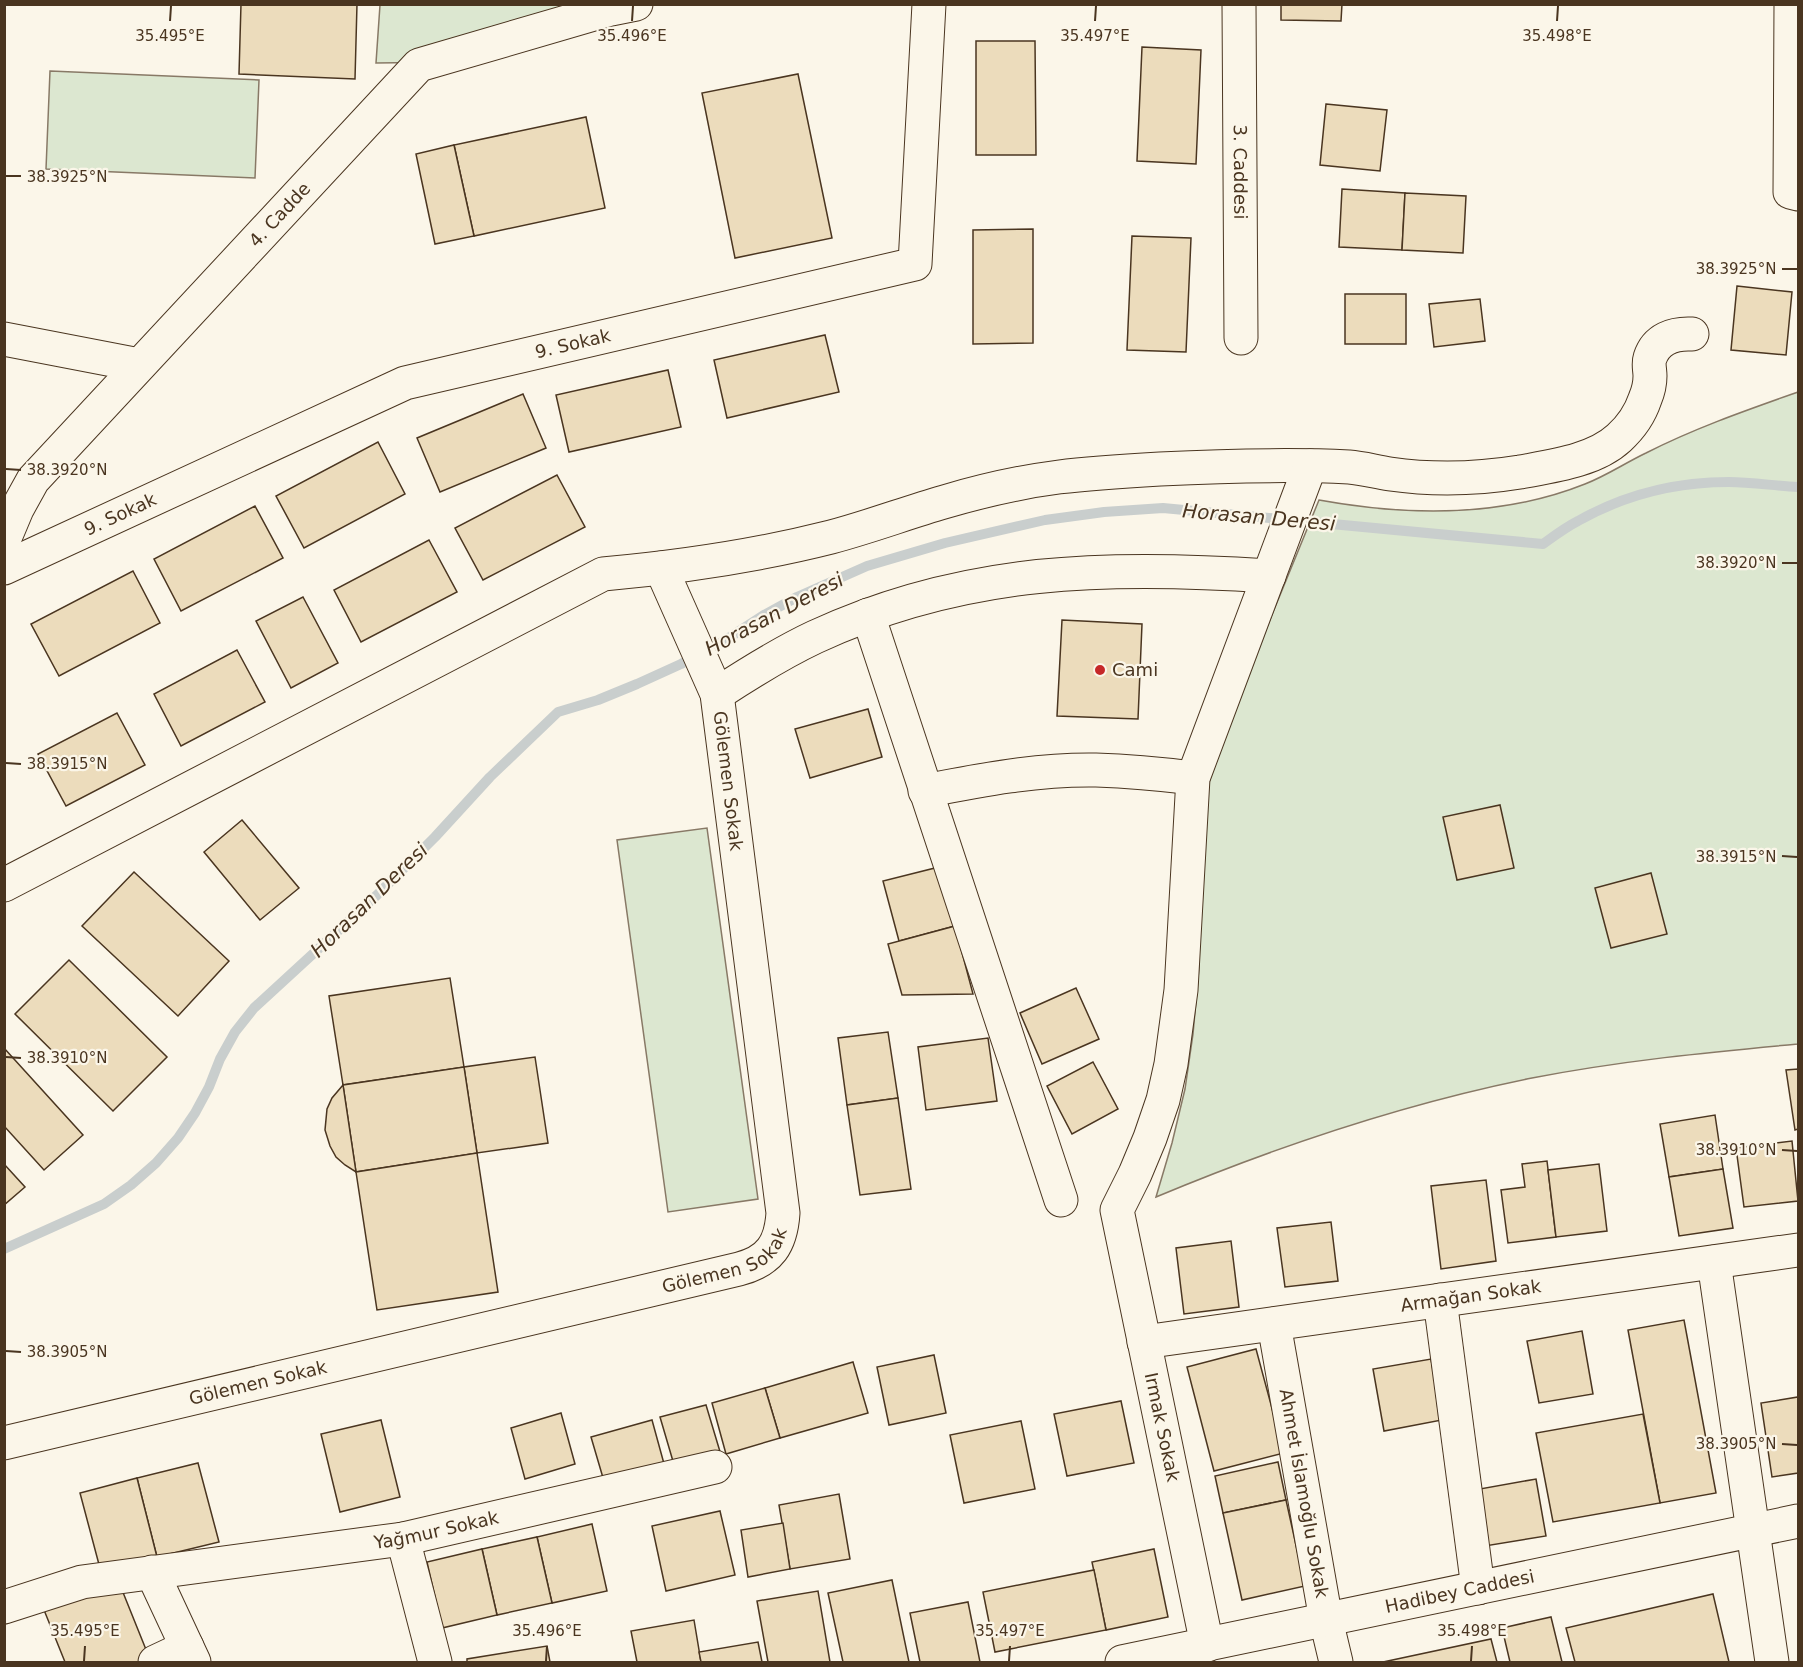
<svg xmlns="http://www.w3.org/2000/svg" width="1803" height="1667" font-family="'DejaVu Sans',sans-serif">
<rect width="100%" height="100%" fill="#fbf6e9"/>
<!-- green -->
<g fill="#dce7d0" stroke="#887966" stroke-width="1.5">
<path d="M380,5H612L454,62L376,63Z"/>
<path d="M50,71L259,80L255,178L46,169Z"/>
<path d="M1798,392V1044C1709,1052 1620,1061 1532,1078C1403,1104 1278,1146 1156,1197L1172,1143L1185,1089L1193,1034L1199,967V858L1210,775L1255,656L1319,500C1407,516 1500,518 1585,484C1606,476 1625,463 1646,453C1695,428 1747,410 1798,392Z"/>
<path d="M707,828L758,1199L668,1212L617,840Z"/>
</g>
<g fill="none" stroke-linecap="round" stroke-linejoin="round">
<!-- stream -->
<path stroke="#c9cecd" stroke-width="10" d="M4,1249L104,1204L131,1185L156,1163L178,1138L195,1113L209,1087L220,1059L235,1032L254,1008L377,895L435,837L490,777L558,712L598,700L637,684L681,664L724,641L764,615L797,597L867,566L945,543L1045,520L1104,512L1163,508L1543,544C1554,536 1566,527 1578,521C1624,495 1676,482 1729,482C1752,482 1775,486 1798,487"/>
</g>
<!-- building -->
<g fill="#ecdcbc" stroke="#4a3520" stroke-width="1.5">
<path d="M241,4H357L355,79L239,74Z"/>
<path d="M1281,4H1342L1341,21L1281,20Z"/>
<path d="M976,41H1035L1036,155H976Z"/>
<path d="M1142,47L1201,50L1196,164L1137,161Z"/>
<path d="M798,74L832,238L735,258L702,93Z"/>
<path d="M1326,104L1387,110L1380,171L1320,165Z"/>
<path d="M586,117L605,208L474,236L454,145Z"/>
<path d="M454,145L474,236L435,244L416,154Z"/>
<path d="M1342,189L1405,193L1402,250L1339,247Z"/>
<path d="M1405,193L1466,196L1463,253L1402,250Z"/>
<path d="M1033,229V343L973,344V230Z"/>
<path d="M1132,236L1191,238L1186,352L1127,350Z"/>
<path d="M1737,286L1792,292L1786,355L1731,350Z"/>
<rect x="1345" y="294" width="61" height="50"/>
<path d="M1480,299L1485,341L1434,347L1429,304Z"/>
<path d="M825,335L839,392L727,418L714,360Z"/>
<path d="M668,370L681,427L569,452L556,395Z"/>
<path d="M523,394L546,448L440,492L417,438Z"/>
<path d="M378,442L405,494L304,548L276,496Z"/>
<path d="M557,475L585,527L483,580L455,528Z"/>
<path d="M255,506L283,558L181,611L154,559Z"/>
<path d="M429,540L457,592L361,642L334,590Z"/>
<path d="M133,571L160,623L59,676L31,624Z"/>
<path d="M303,597L338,663L291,688L256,621Z"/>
<path d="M1062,620L1142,624L1138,719L1057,716Z"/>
<path d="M237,650L265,702L181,746L154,694Z"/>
<path d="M868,709L882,757L810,778L795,729Z"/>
<path d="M117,713L145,765L66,806L38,754Z"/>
<path d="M1500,805L1514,868L1457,880L1443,817Z"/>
<path d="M242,820L299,888L260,920L204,852Z"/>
<path d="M939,867L955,926L899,941L883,881Z"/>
<path d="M134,872L229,961L178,1016L82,926Z"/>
<path d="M1651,873L1667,934L1611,948L1595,888Z"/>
<path d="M955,926L973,994L902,995L888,944Z"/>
<path d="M69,960L167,1057L113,1111L15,1014Z"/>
<path d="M450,978L464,1067L343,1085L329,996Z"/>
<path d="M1076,988L1099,1039L1042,1064L1020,1013Z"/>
<path d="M888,1032L898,1098L847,1105L838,1038Z"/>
<path d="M988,1038L997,1101L926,1110L918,1047Z"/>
<path d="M4,1048L83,1135L44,1170L4,1126Z"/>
<path d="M535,1057L548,1143L477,1153L464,1067Z"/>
<path d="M1093,1062L1118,1109L1072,1134L1047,1086Z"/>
<path d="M464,1067L477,1153L356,1172L343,1085Z"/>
<path d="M1798,1069V1129L1795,1130L1786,1070Z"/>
<path d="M343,1085L356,1172L345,1165L336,1157L330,1146L325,1130L327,1109L332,1098Z"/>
<path d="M898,1098L911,1189L860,1195L847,1105Z"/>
<path d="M1715,1115L1723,1169L1669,1177L1660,1124Z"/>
<path d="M1792,1141L1798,1201L1744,1207L1736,1148Z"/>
<path d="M477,1153L498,1292L377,1310L356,1172Z"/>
<path d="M1547,1161L1556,1237L1508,1243L1501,1190L1525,1187L1522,1164Z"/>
<path d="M4,1164L25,1187L4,1205Z"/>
<path d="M1599,1164L1607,1231L1556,1237L1548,1170Z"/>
<path d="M1723,1169L1733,1228L1679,1236L1669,1177Z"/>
<path d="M1486,1180L1496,1261L1441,1269L1431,1186Z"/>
<path d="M1331,1222L1338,1281L1285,1287L1277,1228Z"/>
<path d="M1231,1241L1239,1307L1184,1314L1176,1248Z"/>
<path d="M1684,1320L1716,1493L1660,1503L1628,1330Z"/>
<path d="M1582,1331L1593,1394L1539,1403L1527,1341Z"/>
<path d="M1256,1349L1284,1453L1214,1471L1187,1367Z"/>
<path d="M934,1355L946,1413L889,1425L877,1367Z"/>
<path d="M1431,1359L1442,1420L1384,1431L1373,1369Z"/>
<path d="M853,1362L868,1413L780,1438L765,1388Z"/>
<path d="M765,1388L780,1438L726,1454L712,1403Z"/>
<path d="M1798,1397V1473L1772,1477L1761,1403Z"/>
<path d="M1121,1401L1134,1463L1067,1476L1054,1414Z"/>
<path d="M706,1405L721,1455L675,1468L660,1417Z"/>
<path d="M561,1413L575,1464L525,1479L511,1428Z"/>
<path d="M1643,1414L1660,1503L1553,1522L1536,1433Z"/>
<path d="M381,1420L400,1497L340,1512L321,1434Z"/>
<path d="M652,1420L666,1471L606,1488L591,1437Z"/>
<path d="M1021,1421L1035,1489L964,1503L950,1435Z"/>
<path d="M1278,1462L1286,1500L1223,1513L1215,1476Z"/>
<path d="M198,1463L219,1542L157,1557L137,1478Z"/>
<path d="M137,1478L157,1557L101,1572L80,1493Z"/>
<path d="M1536,1479L1546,1536L1485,1546L1474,1490Z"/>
<path d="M839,1494L850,1559L790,1569L779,1505Z"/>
<path d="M1286,1500L1305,1586L1242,1600L1223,1513Z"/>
<path d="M720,1511L735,1575L666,1591L652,1526Z"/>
<path d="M783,1523L790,1569L748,1577L741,1530Z"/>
<path d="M592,1524L607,1591L552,1603L537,1537Z"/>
<path d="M537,1537L552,1603L497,1615L482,1549Z"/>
<path d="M482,1549L497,1615L442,1628L427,1562Z"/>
<path d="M1154,1549L1168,1617L1106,1630L1092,1562Z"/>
<path d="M1094,1570L1106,1630L995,1652L983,1592Z"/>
<path d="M118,1580L151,1662H65L44,1610Z"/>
<path d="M892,1580L909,1662H843L828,1593Z"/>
<path d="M818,1591L830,1662H768L757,1601Z"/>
<path d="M1713,1594L1729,1662H1575L1566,1628Z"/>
<path d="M968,1602L980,1662H920L910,1613Z"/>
<path d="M1551,1617L1562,1662H1510L1502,1628Z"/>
<path d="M694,1620L701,1662H637L631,1631Z"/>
<path d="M1491,1639L1497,1662H1383Z"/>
<path d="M758,1642L762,1662H701L699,1652Z"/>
<path d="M547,1646L550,1662H467V1659Z"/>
</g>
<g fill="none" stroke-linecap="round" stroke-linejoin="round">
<!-- minor casing -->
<g stroke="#4a3520" stroke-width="35">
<g id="minor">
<path id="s1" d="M1239,4L1241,338"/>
<path d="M1791,4L1790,192L1798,194"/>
<path d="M4,339L139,365"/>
<path id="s2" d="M4,540L17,509L33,480L419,65L611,9L636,4"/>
<path id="s3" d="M4,568L405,383L915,264L929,4"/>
<path d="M868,615L1061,1200"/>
<path d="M717,694C749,673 781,653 815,637C964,568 1109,565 1269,576"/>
<path d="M925,791C981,780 1038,769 1096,770C1128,771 1161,774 1193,778"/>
<path d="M4,885L603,574C680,567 756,556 831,537C869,527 906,513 944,502C981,491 1020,482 1059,477C1092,473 1126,471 1160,469C1222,466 1286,464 1349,467C1363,468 1376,472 1390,474C1432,480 1477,479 1520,472C1552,466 1594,461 1619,438C1631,427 1640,414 1645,399C1648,392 1650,383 1650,376C1650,370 1648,364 1650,358C1656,339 1673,333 1692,334"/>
<path d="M1714,1262L1772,1662"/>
<path d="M1440,1300L1478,1588"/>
<path id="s4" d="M1274,1324L1326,1620L1336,1662"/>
<path id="s5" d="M1144,1342L1798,1250"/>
<path id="s6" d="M4,1443L739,1269C770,1261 781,1244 783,1213L717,694L661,568"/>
<path d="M403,1539L435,1662"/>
<path d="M152,1572L194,1662"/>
<path id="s7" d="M4,1607L82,1582L403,1539L715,1467"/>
<path d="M1207,1645L1117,1210L1135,1174L1150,1138L1163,1100L1171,1064L1181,990L1193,778L1310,466"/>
<path d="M155,1662L187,1647"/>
</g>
</g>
<!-- major casing -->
<g stroke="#4a3520" stroke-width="35">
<g id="major">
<path id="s8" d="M1122,1662L1798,1521"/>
</g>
</g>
<!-- minor -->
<use href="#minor" stroke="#fbf6e9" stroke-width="33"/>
<!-- major -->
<use href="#major" stroke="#fbf6e9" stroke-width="33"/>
</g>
<!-- ticks -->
<path fill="none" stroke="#4a3520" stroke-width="2" d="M170,21L171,6M632,21L633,6M1095,21L1096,6M1557,21L1558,6M6,176H21M1782,269H1797M6,469L21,470M1782,563H1797M6,763L21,764M1782,856L1797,857M6,1057L21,1058M1782,1150L1797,1151M6,1351L21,1352M1782,1444L1797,1445M84,1661L85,1646M546,1661L547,1646M1009,1661L1010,1646M1471,1661L1472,1646"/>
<!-- markers -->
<circle fill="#c62828" stroke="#fbf6e9" stroke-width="2" cx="1100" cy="670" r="6"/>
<g text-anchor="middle" stroke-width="4.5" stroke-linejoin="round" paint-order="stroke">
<!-- street labels -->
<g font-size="18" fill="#4a3520" stroke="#fbf6e9">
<text dy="6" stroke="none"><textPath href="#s1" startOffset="168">3. Caddesi</textPath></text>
<text dy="6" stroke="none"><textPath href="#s2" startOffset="429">4. Cadde</textPath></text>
<text dy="6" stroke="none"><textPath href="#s3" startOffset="614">9. Sokak</textPath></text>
<text dy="6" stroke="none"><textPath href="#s3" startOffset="128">9. Sokak</textPath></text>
<text transform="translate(728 781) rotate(83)" y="6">Gölemen Sokak</text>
<text dy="6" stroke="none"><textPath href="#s6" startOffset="747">Gölemen Sokak</textPath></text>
<text dy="6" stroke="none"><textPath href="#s5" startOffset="330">Armağan Sokak</textPath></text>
<text dy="6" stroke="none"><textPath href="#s6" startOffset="261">Gölemen Sokak</textPath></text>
<text transform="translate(1162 1427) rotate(78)" y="6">Irmak Sokak</text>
<text dy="6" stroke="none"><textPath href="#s4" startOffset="172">Ahmet İslamoğlu Sokak</textPath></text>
<text dy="6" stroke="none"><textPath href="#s7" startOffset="440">Yağmur Sokak</textPath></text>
<text dy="6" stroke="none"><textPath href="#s8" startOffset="345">Hadibey Caddesi</textPath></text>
</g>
<!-- poi labels -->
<g font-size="18" fill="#4a3520" stroke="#fbf6e9" text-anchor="start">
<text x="1112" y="676">Cami</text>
</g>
<!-- water labels -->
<g font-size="20" font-style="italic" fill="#4a3520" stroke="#fbf6e9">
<text transform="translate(1259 517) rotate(5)" y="7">Horasan Deresi</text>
<text transform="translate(774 614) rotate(-28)" y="7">Horasan Deresi</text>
<text transform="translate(369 900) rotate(-44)" y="7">Horasan Deresi</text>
</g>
</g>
<g font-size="15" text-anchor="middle" fill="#4a3520" stroke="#fbf6e9" stroke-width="4.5" stroke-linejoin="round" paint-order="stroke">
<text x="170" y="41">35.495°E</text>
<text x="632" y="41">35.496°E</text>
<text x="1095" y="41">35.497°E</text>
<text x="1557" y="41">35.498°E</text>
<text x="67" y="182">38.3925°N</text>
<text x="1736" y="274">38.3925°N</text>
<text x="67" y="475">38.3920°N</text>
<text x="1736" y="568">38.3920°N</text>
<text x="67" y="769">38.3915°N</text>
<text x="1736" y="862">38.3915°N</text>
<text x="67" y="1063">38.3910°N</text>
<text x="1736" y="1155">38.3910°N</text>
<text x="67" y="1357">38.3905°N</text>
<text x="1736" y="1449">38.3905°N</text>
<text x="85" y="1636">35.495°E</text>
<text x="547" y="1636">35.496°E</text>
<text x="1010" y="1636">35.497°E</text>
<text x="1472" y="1636">35.498°E</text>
</g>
<!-- border -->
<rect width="1803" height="1667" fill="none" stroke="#4a3520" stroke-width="12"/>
</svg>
